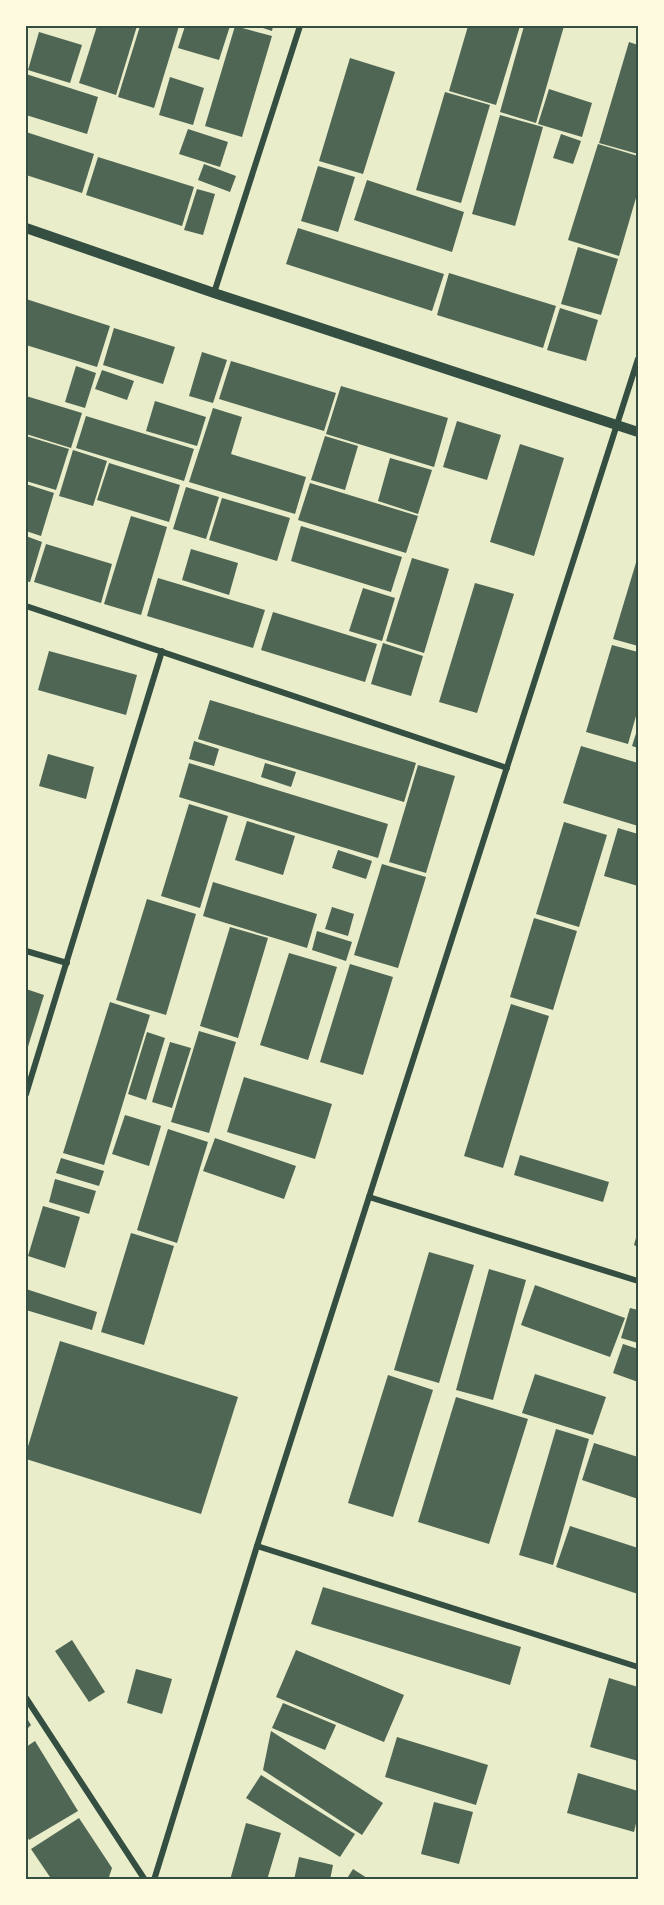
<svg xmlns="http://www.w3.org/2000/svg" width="664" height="1905" font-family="Cabin,sans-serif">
<rect width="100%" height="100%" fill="#e9edc9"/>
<!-- building -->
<g fill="#4f6655">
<path d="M97,26H137L116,95L79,83Z"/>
<path d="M140,26H179L154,108L118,97Z"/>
<path d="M185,26H230L219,60L178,48Z"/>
<path d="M235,26L272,36L242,137L205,126Z"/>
<path d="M257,26H273L272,31Z"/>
<path d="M468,26H520L496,105L449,91Z"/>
<path d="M524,26H564L536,123L500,112Z"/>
<path d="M39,32L82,45L70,83L28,70Z"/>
<path d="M629,42L638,45V154L599,143Z"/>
<path d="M350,58L395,72L363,174L319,161Z"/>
<path d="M26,74L98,97L87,134L26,115Z"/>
<path d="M170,77L204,88L193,125L159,115Z"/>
<path d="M549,89L592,103L582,137L538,124Z"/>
<path d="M445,92L490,105L461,203L416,190Z"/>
<path d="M500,115L543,127L515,226L472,214Z"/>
<path d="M188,129L228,142L220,167L179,154Z"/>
<path d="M26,132L94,154L82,193L26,175Z"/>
<path d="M561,134L581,141L573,164L553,158Z"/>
<path d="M598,144L638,156V191L619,256L568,240Z"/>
<path d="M98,157L194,187L182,226L86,195Z"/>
<path d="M204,164L236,176L230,192L198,180Z"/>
<path d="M318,166L355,177L338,232L301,221Z"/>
<path d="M367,180L464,212L452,252L354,220Z"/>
<path d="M197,189L215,194L203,235L184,230Z"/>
<path d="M298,228L444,274L432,311L286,264Z"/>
<path d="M578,247L618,259L601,315L561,304Z"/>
<path d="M449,273L556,306L543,348L437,315Z"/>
<path d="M26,299L110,326L97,367L26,345Z"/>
<path d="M560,308L598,320L586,361L547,350Z"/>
<path d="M114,328L175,347L163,384L103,365Z"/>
<path d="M202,352L227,360L213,403L189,396Z"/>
<path d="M231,361L336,393L324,431L219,399Z"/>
<path d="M76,366L96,373L85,408L65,402Z"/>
<path d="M102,370L134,381L127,400L95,389Z"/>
<path d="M341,386L448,418L434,467L326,434Z"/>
<path d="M26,396L82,413L71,448L26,434Z"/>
<path d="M155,401L206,417L197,446L146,431Z"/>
<path d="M213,408L242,417L231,454L306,477L295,514L189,482Z"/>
<path d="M86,416L194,449L184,481L76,448Z"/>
<path d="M457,421L501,435L487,480L443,467Z"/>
<path d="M26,436L69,449L56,490L26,481Z"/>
<path d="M325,436L358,446L345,490L311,480Z"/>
<path d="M520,444L564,458L534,556L490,542Z"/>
<path d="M73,450L107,461L93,506L59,496Z"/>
<path d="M390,458L432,470L418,514L378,501Z"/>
<path d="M109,463L180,485L169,522L97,500Z"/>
<path d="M310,483L418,516L406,553L298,520Z"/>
<path d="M26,484L54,493L41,536L26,531Z"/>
<path d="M186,487L219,497L206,539L173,529Z"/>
<path d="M222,498L290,518L277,561L209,540Z"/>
<path d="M131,516L167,527L141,615L104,604Z"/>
<path d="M301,526L402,557L391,592L291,561Z"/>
<path d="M26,536L42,542L30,582L26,581Z"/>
<path d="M46,544L112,564L101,603L34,582Z"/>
<path d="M191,549L238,563L229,595L182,580Z"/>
<path d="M638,556V646L613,639Z"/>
<path d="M412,558L449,569L424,653L386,641Z"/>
<path d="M158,578L265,610L253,648L147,616Z"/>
<path d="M475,583L514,594L477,713L439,702Z"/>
<path d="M363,588L395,598L382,641L349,631Z"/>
<path d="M273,612L377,644L365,682L261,650Z"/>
<path d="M383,643L423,656L411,696L371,684Z"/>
<path d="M612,645L638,652V709L628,744L586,732Z"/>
<path d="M49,651L137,675L126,715L38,690Z"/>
<path d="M210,700L416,763L404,802L198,739Z"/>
<path d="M638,727V748L632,746Z"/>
<path d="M194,741L219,749L214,766L189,759Z"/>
<path d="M581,746L638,763V826L563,803Z"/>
<path d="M48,754L94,767L86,799L39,786Z"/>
<path d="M189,763L388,824L378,858L179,797Z"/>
<path d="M265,763L296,772L291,787L261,777Z"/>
<path d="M418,765L455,776L426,873L389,862Z"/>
<path d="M189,804L228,816L200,908L161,896Z"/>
<path d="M247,821L295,836L283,875L235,860Z"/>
<path d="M564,822L607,835L579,927L536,914Z"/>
<path d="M618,828L638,834V886L604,876Z"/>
<path d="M338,850L372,861L366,879L332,868Z"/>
<path d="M382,864L426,877L398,968L354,955Z"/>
<path d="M213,882L317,914L307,948L203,916Z"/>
<path d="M147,899L196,914L166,1015L116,1000Z"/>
<path d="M332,907L354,914L348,936L325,929Z"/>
<path d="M534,918L577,931L553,1010L510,997Z"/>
<path d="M230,927L268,938L238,1038L200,1026Z"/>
<path d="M317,931L352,942L346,961L312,950Z"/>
<path d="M289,953L337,967L308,1060L260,1045Z"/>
<path d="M350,964L393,977L363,1075L320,1062Z"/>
<path d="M26,989L44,995L26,1053Z"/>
<path d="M110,1002L150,1015L104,1165L63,1153Z"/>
<path d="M511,1004L549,1016L503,1168L464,1156Z"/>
<path d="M199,1031L236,1042L209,1133L171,1122Z"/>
<path d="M147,1032L165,1038L146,1100L128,1094Z"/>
<path d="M170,1042L191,1048L172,1108L152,1102Z"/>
<path d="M244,1077L332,1104L315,1159L227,1132Z"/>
<path d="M125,1115L161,1126L149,1166L112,1154Z"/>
<path d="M168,1129L208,1142L177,1243L137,1230Z"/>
<path d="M215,1138L296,1166L284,1199L203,1171Z"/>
<path d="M520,1155L609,1182L603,1202L514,1175Z"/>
<path d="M61,1158L104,1171L99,1186L56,1173Z"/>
<path d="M55,1179L96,1191L89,1214L49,1202Z"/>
<path d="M43,1206L80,1217L65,1268L28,1256Z"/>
<path d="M638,1231V1247L634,1245Z"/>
<path d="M131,1233L174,1246L144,1345L101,1332Z"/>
<path d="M429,1252L474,1265L439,1383L394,1370Z"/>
<path d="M489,1269L526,1280L493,1400L456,1390Z"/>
<path d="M535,1285L625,1318L610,1357L521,1325Z"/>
<path d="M26,1289L97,1312L92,1330L26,1310Z"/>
<path d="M630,1308L638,1310V1343L621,1338Z"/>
<path d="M60,1341L238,1397L201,1514L26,1459V1453Z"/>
<path d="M623,1344L638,1349V1382L613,1373Z"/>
<path d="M535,1374L606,1397L593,1435L522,1413Z"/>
<path d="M388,1375L433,1390L393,1517L348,1503Z"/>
<path d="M456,1397L528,1419L489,1544L418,1522Z"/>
<path d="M556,1429L589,1439L553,1565L519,1555Z"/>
<path d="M594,1443L638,1457V1499L582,1480Z"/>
<path d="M570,1526L638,1548V1594L556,1567Z"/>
<path d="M323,1587L521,1647L510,1685L311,1624Z"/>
<path d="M72,1640L105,1692L89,1702L55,1651Z"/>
<path d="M296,1650L404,1695L384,1742L276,1697Z"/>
<path d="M136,1669L172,1679L162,1714L127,1703Z"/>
<path d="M609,1678L638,1687V1761L590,1747Z"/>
<path d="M283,1703L336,1725L325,1750L272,1728Z"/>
<path d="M26,1717L31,1725L26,1730Z"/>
<path d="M271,1731L383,1803L362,1835L263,1770Z"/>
<path d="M397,1737L488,1765L476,1805L385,1777Z"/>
<path d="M35,1741L78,1811L29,1840L26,1834V1747Z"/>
<path d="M578,1773L638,1791V1815L634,1832L567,1813Z"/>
<path d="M261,1775L355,1834L340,1857L246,1798Z"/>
<path d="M434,1802L473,1812L459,1864L421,1854Z"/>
<path d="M79,1818L112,1868L108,1880H52L31,1849Z"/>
<path d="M246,1823L281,1833L267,1880H230Z"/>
<path d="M299,1857L333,1865L330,1880H294Z"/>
<path d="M353,1869L370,1880H346Z"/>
</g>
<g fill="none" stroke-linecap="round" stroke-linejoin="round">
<!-- minor -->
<g stroke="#344e41" stroke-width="6">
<path d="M214,293L300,26"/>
<path d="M26,606L507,768"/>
<path d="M26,951L67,963"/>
<path d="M26,1094L162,651"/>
<path d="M369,1197L638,1281"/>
<path d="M257,1546L638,1667"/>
<path d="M26,1698L145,1880"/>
<path d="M154,1880L257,1546L638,359"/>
</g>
<!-- tertiary -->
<path stroke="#344e41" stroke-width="10" d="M26,228L214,293L638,432"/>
</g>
<!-- border -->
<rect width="664" height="1905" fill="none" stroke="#fefae0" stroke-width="54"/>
<rect x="27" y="27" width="610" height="1851" fill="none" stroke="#344e41" stroke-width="2"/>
</svg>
